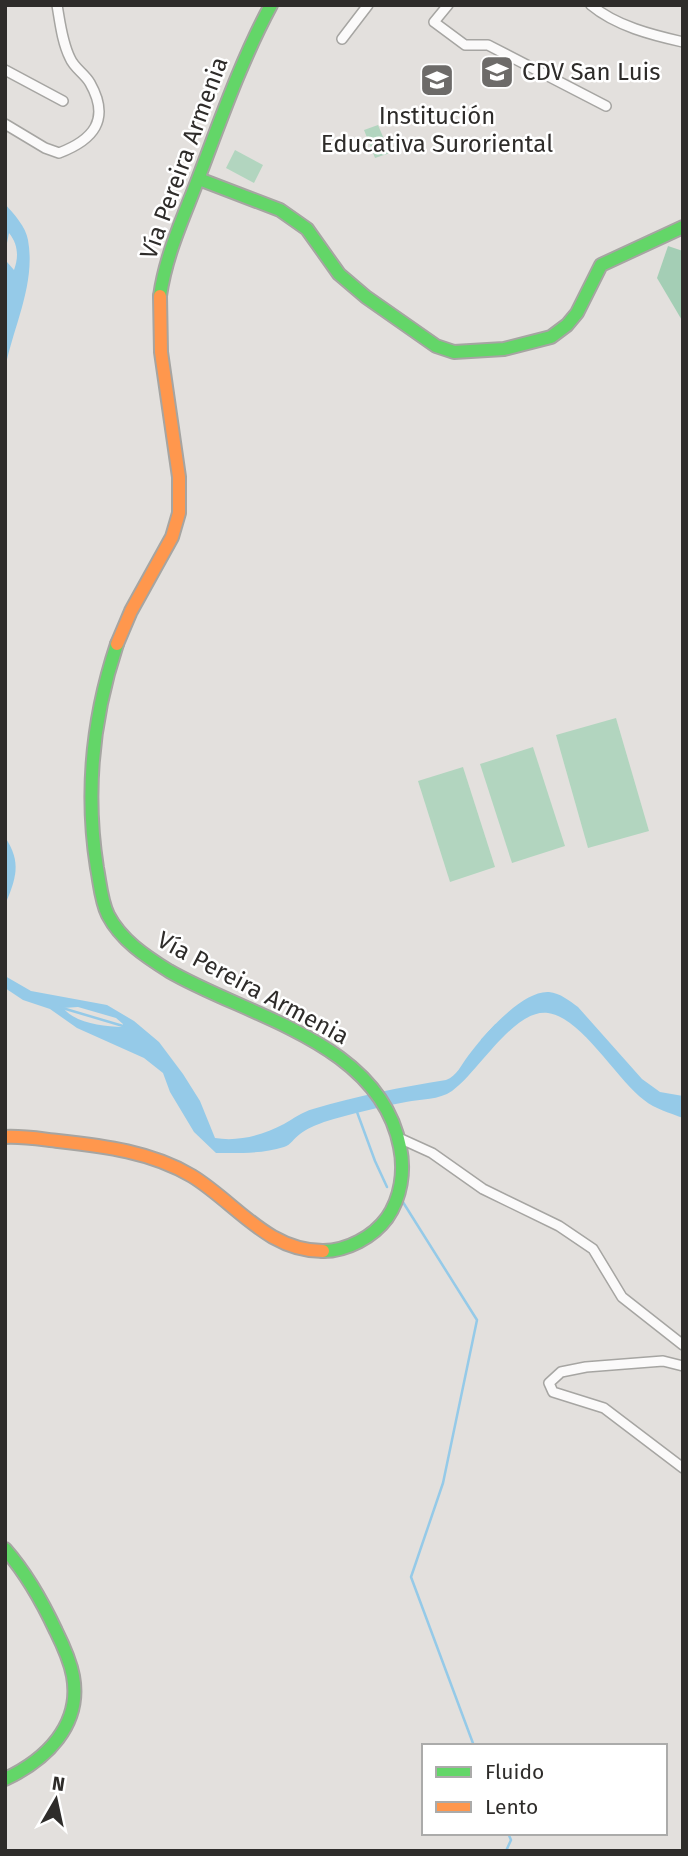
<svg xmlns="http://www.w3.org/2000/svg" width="688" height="1856" font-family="'Fira Sans',sans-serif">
<rect width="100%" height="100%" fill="#e3e0dd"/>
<!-- green -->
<g fill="#b2d5bf">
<path d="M378,125L390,153L375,158L364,130Z"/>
<path d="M235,150L263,165L254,183L226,168Z"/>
<path d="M616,718L649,831L588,848L556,735Z"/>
<path d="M533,747L565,846L512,863L480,764Z"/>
<path d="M463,767L495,867L450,882L418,781Z"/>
</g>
<!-- forest -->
<path fill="#a4ceb5" d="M668,246L683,251V322L657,278Z"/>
<!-- water -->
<g fill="#95cae8" fill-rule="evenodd">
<path d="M5,204C14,214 26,227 28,240C36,284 13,327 5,369V254L7,262L14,270C19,257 18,244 9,233L5,253Z"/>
<path d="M5,837C22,863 16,878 5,905Z"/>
<path d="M5,976L31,991L107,1005L134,1021L159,1042L183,1074L200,1101L215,1138C239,1142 263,1135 284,1124C293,1119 302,1112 313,1109C357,1096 401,1087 446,1080C457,1076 461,1065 468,1056C483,1036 522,990 549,992C560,993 570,1001 578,1007L642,1079L660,1092L683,1096V1118C670,1113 655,1109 644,1100C617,1080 581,1017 548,1013C514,1008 478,1073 452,1091C439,1100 421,1099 406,1102C379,1107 350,1114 324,1122C316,1125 306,1129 300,1134C294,1138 291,1145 284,1147C262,1154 238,1153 216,1153L194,1132L170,1092L163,1073L144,1058L77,1028L50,1009L23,1000L5,988ZM78,1007L116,1018L123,1024V1027C102,1026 77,1024 63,1008Z"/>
</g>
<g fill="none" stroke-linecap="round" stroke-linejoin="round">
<!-- stream -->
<g stroke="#95cae8" stroke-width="2.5">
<path d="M59,1007L123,1026"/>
<path d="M482,1040L496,1025"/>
<path d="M357,1112L375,1161L387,1187"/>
<path d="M401,1199L477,1320L443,1483L411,1577L474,1746"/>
<path d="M506,1851L511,1840L508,1833"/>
</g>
<!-- street casing -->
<g stroke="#a6a5a2" stroke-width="12">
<g id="street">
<path d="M448,5L434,22L465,45H488L606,106"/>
<path d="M591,5C616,26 652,35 683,42"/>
<path d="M342,39L368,5"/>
<path d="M5,70L63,101"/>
<path d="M5,124L45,148L59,153C93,140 111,120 90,83C85,74 74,68 70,58C62,42 60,22 57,5"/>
<path d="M399,1138L432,1153L483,1189L559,1226L593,1249L622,1297L683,1345"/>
<path d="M683,1366L663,1361L586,1367L561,1372L549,1383L553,1392L604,1408L683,1468"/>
</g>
</g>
<!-- fast casing -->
<g stroke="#a6a5a2" stroke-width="16">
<g id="fast">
<path d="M199,179L280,210L307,229L339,274L366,297L436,346L454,352L504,349L551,337L567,325L577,313L601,265L683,227"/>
<path d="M160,296C166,253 185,214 200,174C222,116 242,59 271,5"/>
<path d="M117,644C93,716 85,792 97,868C100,883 101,901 108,915C121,940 145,956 169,971C248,1017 380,1042 400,1147C405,1171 401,1198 387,1218C373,1237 347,1251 323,1251"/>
<path d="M5,1549C27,1574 42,1601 56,1631C63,1645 70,1660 73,1676C82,1725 46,1760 5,1779"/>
</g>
</g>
<!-- slow casing -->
<g stroke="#a6a5a2" stroke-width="16">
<g id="slow">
<path d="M117,644L131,611L172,537L179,513V477L161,352L160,296"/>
<path d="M5,1137C23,1136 40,1139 58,1141C104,1146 152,1152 192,1176C236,1203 267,1251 323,1251"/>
</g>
</g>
<!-- street -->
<use href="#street" stroke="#fbfafa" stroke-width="9"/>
<!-- fast -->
<use href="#fast" stroke="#63d668" stroke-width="12"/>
<!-- slow -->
<use href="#slow" stroke="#ff974d" stroke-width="12"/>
</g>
<!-- icons -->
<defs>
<g id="university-square" transform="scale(1.75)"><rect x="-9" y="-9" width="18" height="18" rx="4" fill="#6d6b69" stroke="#fff"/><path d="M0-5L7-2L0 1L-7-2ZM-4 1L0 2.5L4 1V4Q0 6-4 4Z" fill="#fff"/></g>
<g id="school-square" transform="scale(1.75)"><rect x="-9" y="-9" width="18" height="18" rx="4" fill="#6d6b69" stroke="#fff"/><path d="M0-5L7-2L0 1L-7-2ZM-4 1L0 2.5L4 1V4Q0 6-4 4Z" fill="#fff"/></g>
</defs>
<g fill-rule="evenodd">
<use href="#university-square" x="497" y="72"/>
<use href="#school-square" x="437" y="80"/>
</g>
<g text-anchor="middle" stroke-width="5" stroke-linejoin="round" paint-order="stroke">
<!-- poi labels -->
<g font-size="24" fill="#2e2c2a" stroke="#fff" text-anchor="start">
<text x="522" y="80">CDV San Luis</text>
<text x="437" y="124" text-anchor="middle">Institución<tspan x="437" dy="28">Educativa Suroriental</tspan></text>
</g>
<!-- street labels -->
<g font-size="24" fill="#2e2c2a" stroke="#fff">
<text transform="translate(184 158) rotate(-70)" y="8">Vía Pereira Armenia</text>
<text transform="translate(253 988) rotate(28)" y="8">Vía Pereira Armenia</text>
</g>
</g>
<!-- border -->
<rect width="688" height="1856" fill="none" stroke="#2e2c2a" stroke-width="14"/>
<!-- legend -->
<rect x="422" y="1744" width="245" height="91" fill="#ffffff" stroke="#ababaa" stroke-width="2"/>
<rect x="436" y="1767" width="35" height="10" fill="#63d668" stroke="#ababaa" stroke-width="2"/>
<text x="485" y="1779" font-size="21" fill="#2e2c2a">Fluido</text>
<rect x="436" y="1802" width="35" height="10" fill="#ff974d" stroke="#ababaa" stroke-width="2"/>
<text x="485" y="1814" font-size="21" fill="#2e2c2a">Lento</text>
<!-- north arrow -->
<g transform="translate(56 1800) rotate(9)" stroke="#ffffff" stroke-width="5" paint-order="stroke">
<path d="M0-5L12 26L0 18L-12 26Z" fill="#2e2c2a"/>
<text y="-10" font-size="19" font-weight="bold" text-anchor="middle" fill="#2e2c2a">N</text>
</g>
</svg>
